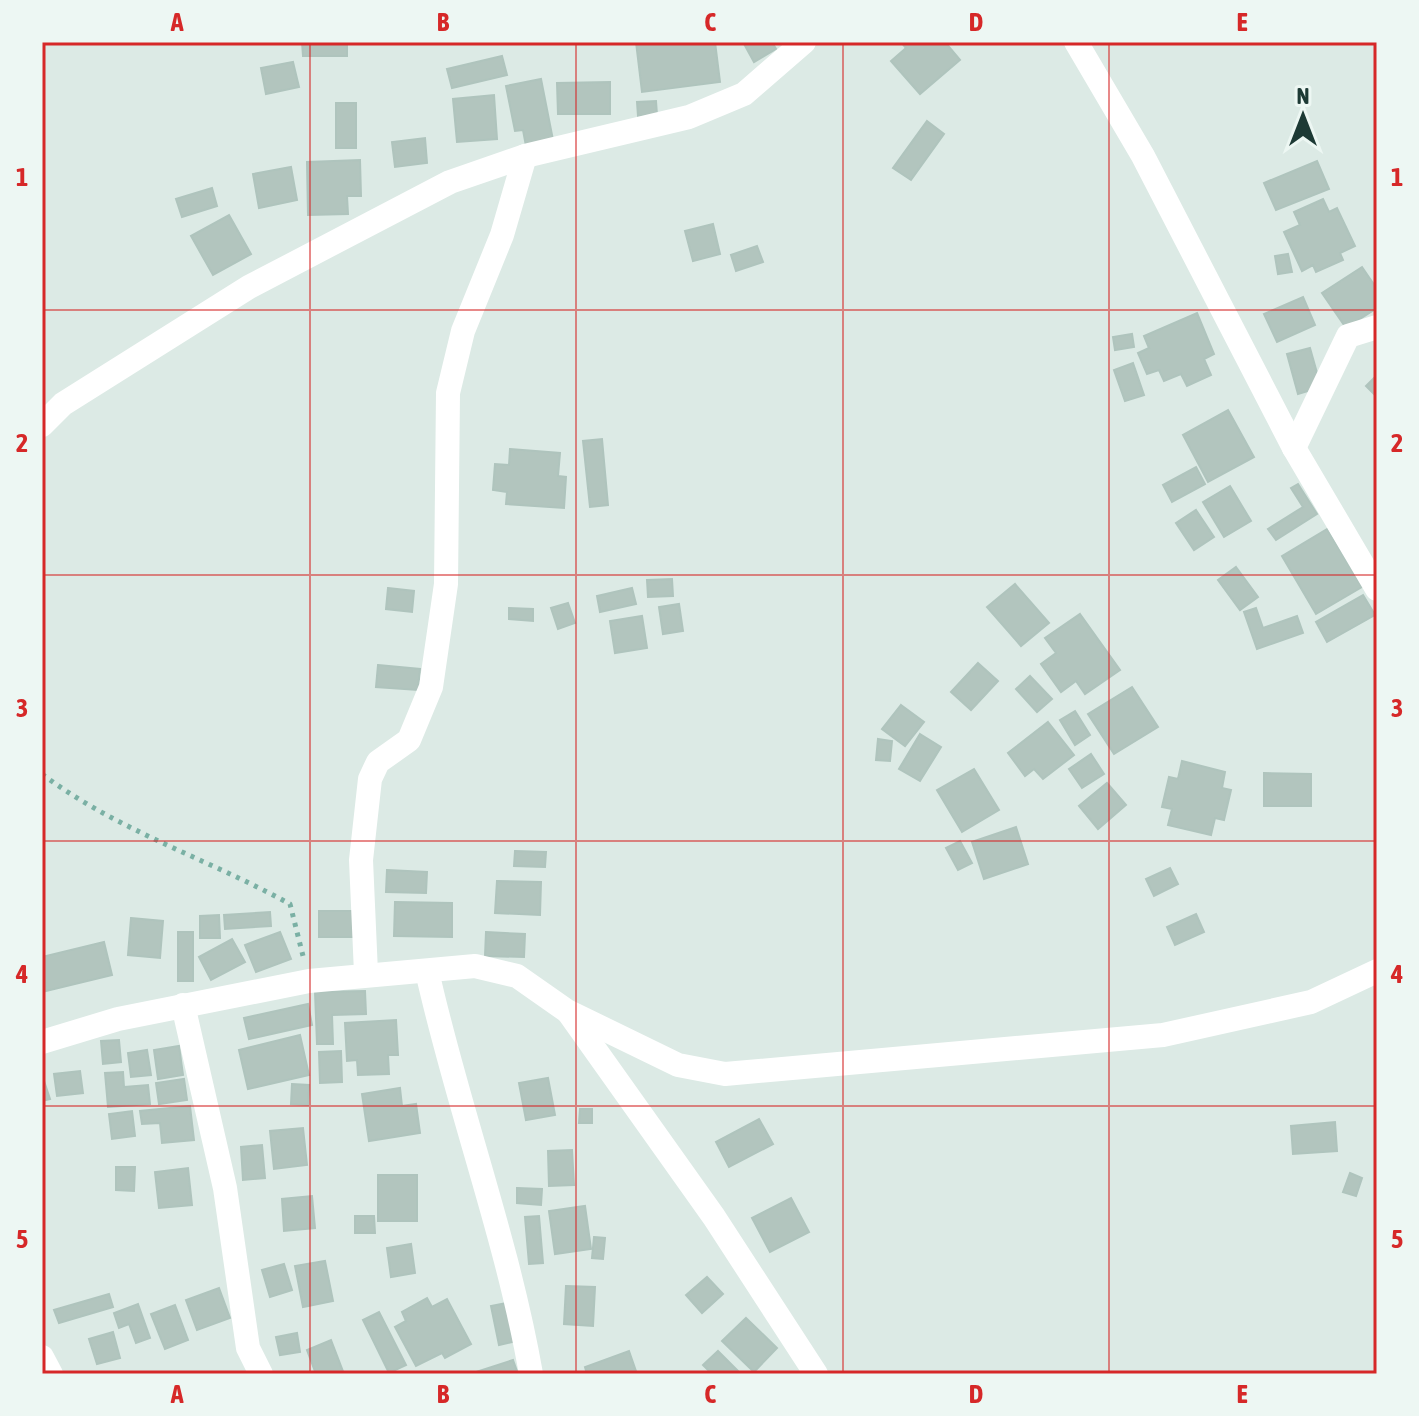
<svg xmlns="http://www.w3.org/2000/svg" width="1419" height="1416" font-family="'Asap Condensed',sans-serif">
<rect width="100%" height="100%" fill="#dceae5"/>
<!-- building -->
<g fill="#b2c5be" stroke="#afc4bd" stroke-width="2">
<path d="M302,42H347V56H303Z"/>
<path d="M636,42H715L720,82L642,92Z"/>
<path d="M743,42H772L776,49L754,62Z"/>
<path d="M901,42H945L960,60L920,94L891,61L906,48Z"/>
<path d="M502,56L507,75L452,88L447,69Z"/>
<path d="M293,62L299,87L266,94L261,68Z"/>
<path d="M541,79L553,140L526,146L523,130L515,131L506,86Z"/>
<path d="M610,82V114H558L557,83Z"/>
<path d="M494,95L497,139L457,142L453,99Z"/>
<path d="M656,101L657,115L638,116L637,102Z"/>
<rect x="336" y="103" width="20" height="45"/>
<path d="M927,121L944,134L911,180L893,168Z"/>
<path d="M425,138L427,163L395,167L392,142Z"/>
<path d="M360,160L361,196H347L348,214L308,215L307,162Z"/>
<path d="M1317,161L1329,189L1276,210L1264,183Z"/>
<path d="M291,167L297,200L259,208L253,174Z"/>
<path d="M212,188L217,206L182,217L176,199Z"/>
<path d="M1323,199L1329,212L1337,208L1355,246L1340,253L1343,260L1316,272L1313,265L1302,271L1284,232L1300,225L1294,212Z"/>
<path d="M229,215L251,254L213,275L191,236Z"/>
<path d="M713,224L720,254L693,261L685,231Z"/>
<path d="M757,246L763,262L736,271L731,255Z"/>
<path d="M1288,254L1292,272L1278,274L1275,256Z"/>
<path d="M1362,267L1377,289V308L1346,328L1322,293Z"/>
<path d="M1303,297L1315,325L1277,342L1264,314Z"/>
<path d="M1197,313L1214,354L1204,359L1211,375L1187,386L1181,374L1164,381L1159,370L1147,374L1138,353L1149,348L1144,336Z"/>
<path d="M1132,334L1134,347L1115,350L1113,337Z"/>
<path d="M1310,348L1321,387L1298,394L1287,354Z"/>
<path d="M1133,363L1144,395L1125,401L1114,370Z"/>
<path d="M1375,377L1377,378V397L1366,386Z"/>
<path d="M1228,410L1254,457L1208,482L1183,435Z"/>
<path d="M602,439L608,505L590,507L583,441Z"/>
<path d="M510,449L560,453L558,476L566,477L564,508L506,504L507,492L493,490L495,464L509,465Z"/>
<path d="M1196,467L1205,484L1172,502L1163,485Z"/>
<path d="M1298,484L1317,514L1276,540L1268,529L1303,507L1291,488Z"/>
<path d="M1230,486L1251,521L1224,537L1203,502Z"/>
<path d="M1196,510L1214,537L1194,550L1176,523Z"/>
<path d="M1327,529L1362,587L1316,614L1282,556Z"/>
<path d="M1236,567L1258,597L1240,610L1218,580Z"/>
<path d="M672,579L673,596L648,597L647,580Z"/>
<path d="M1015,584L1049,623L1021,646L987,607Z"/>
<path d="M388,588L414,591L412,612L386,609Z"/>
<path d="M632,588L636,604L600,612L597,596Z"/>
<path d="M1363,595L1375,615L1327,642L1316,622Z"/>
<path d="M568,603L575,623L558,629L551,608Z"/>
<path d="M679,604L683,631L663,634L659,607Z"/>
<path d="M509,608L533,609V621L509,619Z"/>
<path d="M1256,608L1263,628L1297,616L1303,633L1257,649L1244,612Z"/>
<path d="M1080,614L1120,670L1085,694L1076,681L1061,692L1041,664L1056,653L1045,638Z"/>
<path d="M642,616L647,648L615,653L610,621Z"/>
<path d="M978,663L998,681L971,710L951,692Z"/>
<path d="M378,665L420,669L418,690L376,687Z"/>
<path d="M1030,676L1052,699L1037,712L1016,689Z"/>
<path d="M1132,687L1158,727L1114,754L1088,714Z"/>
<path d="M901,705L924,722L905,746L882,729Z"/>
<path d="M1075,711L1090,735L1075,745L1060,720Z"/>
<path d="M1048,722L1074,755L1043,779L1034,769L1025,776L1008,753Z"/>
<path d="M920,734L941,747L920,781L899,769Z"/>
<path d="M878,739L892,741L890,761L876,760Z"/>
<path d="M1091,754L1104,774L1082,788L1069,769Z"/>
<path d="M1182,761L1225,772L1222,788L1231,790L1224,820L1215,818L1211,835L1168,825L1172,809L1162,807L1169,777L1178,779Z"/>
<path d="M974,769L999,810L962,832L937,790Z"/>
<path d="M1264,773L1311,774V806H1264Z"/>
<path d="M1107,783L1126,805L1098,829L1079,806Z"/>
<path d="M1016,827L1028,864L984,879L972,842Z"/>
<path d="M960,841L972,863L958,870L946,848Z"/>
<path d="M515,851L546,852L545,867L514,866Z"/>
<path d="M1170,868L1178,884L1154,896L1146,879Z"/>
<path d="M387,870L427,872L426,893L386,892Z"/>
<path d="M497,881L541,882L540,915L495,913Z"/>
<path d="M395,902L452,903V937L394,936Z"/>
<rect x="319" y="911" width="36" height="26"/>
<path d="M270,912L271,926L225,929L224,915Z"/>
<path d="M1196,914L1204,932L1175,945L1167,927Z"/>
<path d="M219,915L220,938H200V916Z"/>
<path d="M131,918L163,921L160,958L128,955Z"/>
<rect x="178" y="932" width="15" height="49"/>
<path d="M280,932L291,959L256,972L245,945Z"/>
<path d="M486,932L525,934L524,957L485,956Z"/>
<path d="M232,939L245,962L211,980L199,957Z"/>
<path d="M104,942L112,975L46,991L42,957Z"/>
<path d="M365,991L366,1014L332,1015L333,1044H317L315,992Z"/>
<path d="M308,1004L312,1025L249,1039L244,1018Z"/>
<path d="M396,1020L398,1055H388L389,1074L358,1075L357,1060L347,1061L345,1023Z"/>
<path d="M300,1035L309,1075L248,1089L239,1050Z"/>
<path d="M119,1040L121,1062L103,1064L101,1041Z"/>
<path d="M179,1046L183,1075L158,1079L154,1050Z"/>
<path d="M147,1050L151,1075L131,1077L128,1053Z"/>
<path d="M341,1051L342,1082L320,1083L319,1052Z"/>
<path d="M80,1071L83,1093L57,1096L54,1074Z"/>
<path d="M123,1072L124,1087L148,1085L150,1104L108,1107L105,1073Z"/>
<path d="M42,1075L50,1099L42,1101Z"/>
<path d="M548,1078L555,1115L526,1120L519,1083Z"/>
<path d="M184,1079L187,1100L159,1104L156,1083Z"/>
<path d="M292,1084L309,1085L308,1105L291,1104Z"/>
<path d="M400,1088L402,1106L416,1104L420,1133L369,1141L362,1094Z"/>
<path d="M190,1106L194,1140L162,1143L160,1123L142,1124L140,1111Z"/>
<path d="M580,1109H592V1123H579Z"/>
<path d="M132,1111L135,1136L112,1139L109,1114Z"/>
<path d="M759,1119L773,1144L729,1167L716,1142Z"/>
<path d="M1335,1122L1337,1151L1293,1154L1291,1126Z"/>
<path d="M303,1128L307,1165L274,1169L270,1131Z"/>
<path d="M262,1145L265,1178L243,1180L241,1147Z"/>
<path d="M572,1150L574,1185L549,1186L548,1151Z"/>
<path d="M116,1167H135L134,1191L116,1190Z"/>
<path d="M188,1168L192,1205L159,1208L155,1172Z"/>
<path d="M1350,1173L1362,1178L1356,1196L1343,1192Z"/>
<rect x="378" y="1175" width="39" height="46"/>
<path d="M517,1188L542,1189L541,1205L517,1203Z"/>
<path d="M312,1196L315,1228L284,1231L282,1199Z"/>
<path d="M791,1198L809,1232L770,1252L752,1218Z"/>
<path d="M585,1206L591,1249L555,1254L549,1211Z"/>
<path d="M355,1216H374L375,1233H355Z"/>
<path d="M539,1216L543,1263L529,1264L525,1217Z"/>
<path d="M594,1237L605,1238L603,1259L592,1258Z"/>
<path d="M411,1244L415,1273L391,1277L387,1248Z"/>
<path d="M325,1261L333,1301L303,1307L295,1266Z"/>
<path d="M284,1264L292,1290L270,1297L262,1270Z"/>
<path d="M707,1277L723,1294L702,1313L686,1295Z"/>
<path d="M566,1286L595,1287L593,1326L564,1324Z"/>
<path d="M219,1288L230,1318L197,1330L186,1300Z"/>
<path d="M109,1294L113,1307L59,1323L54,1310Z"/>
<path d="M427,1298L432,1307L447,1299L471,1344L445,1358L442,1353L416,1366L395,1327L406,1321L402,1312Z"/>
<path d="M512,1302L521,1340L499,1345L491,1306Z"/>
<path d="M138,1304L150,1338L136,1343L129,1324L119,1328L114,1313Z"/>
<path d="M175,1305L188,1340L165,1349L151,1314Z"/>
<path d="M379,1312L406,1365L389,1373L363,1320Z"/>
<path d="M746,1318L777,1348L754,1372L722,1341Z"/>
<path d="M113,1332L120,1358L97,1364L89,1339Z"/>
<path d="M297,1333L300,1352L280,1355L276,1337Z"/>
<path d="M331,1340L344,1374H316L307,1350Z"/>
<path d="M629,1351L637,1374H587L585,1367Z"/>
<path d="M718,1351L741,1374H712L703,1365Z"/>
<path d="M513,1360L518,1374H470Z"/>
</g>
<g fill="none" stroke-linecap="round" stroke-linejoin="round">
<!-- path -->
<path stroke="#7ab0a4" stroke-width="5" stroke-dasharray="4 6" stroke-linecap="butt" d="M42,774C116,830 208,859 290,904L303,956"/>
<!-- street -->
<g stroke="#fff" stroke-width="24">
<path d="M1076,42L1143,156L1294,448L1377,589"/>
<path d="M42,425L63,404L249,287L450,182L525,156L689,117L744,94L804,42"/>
<path d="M1294,448L1348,336L1377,327"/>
<path d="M427,971C457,1106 507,1237 531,1374"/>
<path d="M366,973L361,860L370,779L378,762L409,740L431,687L446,584L448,393L463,331L502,235L525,156"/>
<path d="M183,1005L225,1188L248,1348L261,1374"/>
<path d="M569,1013L714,1217L816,1374"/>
<path d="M42,1042L118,1019L309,981L475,966L517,976L567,1011L678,1065L725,1074L1163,1035L1311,1002L1377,971"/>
<path d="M42,1357L51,1374"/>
</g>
</g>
<!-- grid -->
<path fill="none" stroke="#d62828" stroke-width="2" stroke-opacity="0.55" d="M310,42V1374M576,42V1374M843,42V1374M1109,42V1374M42,310H1377M42,575H1377M42,841H1377M42,1106H1377"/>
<!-- border -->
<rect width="1419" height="1416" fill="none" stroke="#edf7f3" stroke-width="88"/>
<!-- north arrow -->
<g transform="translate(1303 116)" stroke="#edf7f3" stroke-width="6" paint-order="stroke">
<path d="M0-6L14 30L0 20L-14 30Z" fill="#1d3a35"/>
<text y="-12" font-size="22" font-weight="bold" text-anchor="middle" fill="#1d3a35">N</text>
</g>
<rect x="44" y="44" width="1331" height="1328" fill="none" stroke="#d62828" stroke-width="3"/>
<g font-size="26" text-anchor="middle" font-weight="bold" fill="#d62828">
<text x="177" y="31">A</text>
<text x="443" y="31">B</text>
<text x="710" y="31">C</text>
<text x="976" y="31">D</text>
<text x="1242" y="31">E</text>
<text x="22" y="186">1</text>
<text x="1397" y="186">1</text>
<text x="22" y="452">2</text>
<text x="1397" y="452">2</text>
<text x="22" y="717">3</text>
<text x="1397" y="717">3</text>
<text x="22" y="983">4</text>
<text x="1397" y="983">4</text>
<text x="22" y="1248">5</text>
<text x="1397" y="1248">5</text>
<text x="177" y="1403">A</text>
<text x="443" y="1403">B</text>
<text x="710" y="1403">C</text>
<text x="976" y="1403">D</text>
<text x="1242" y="1403">E</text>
</g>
</svg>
